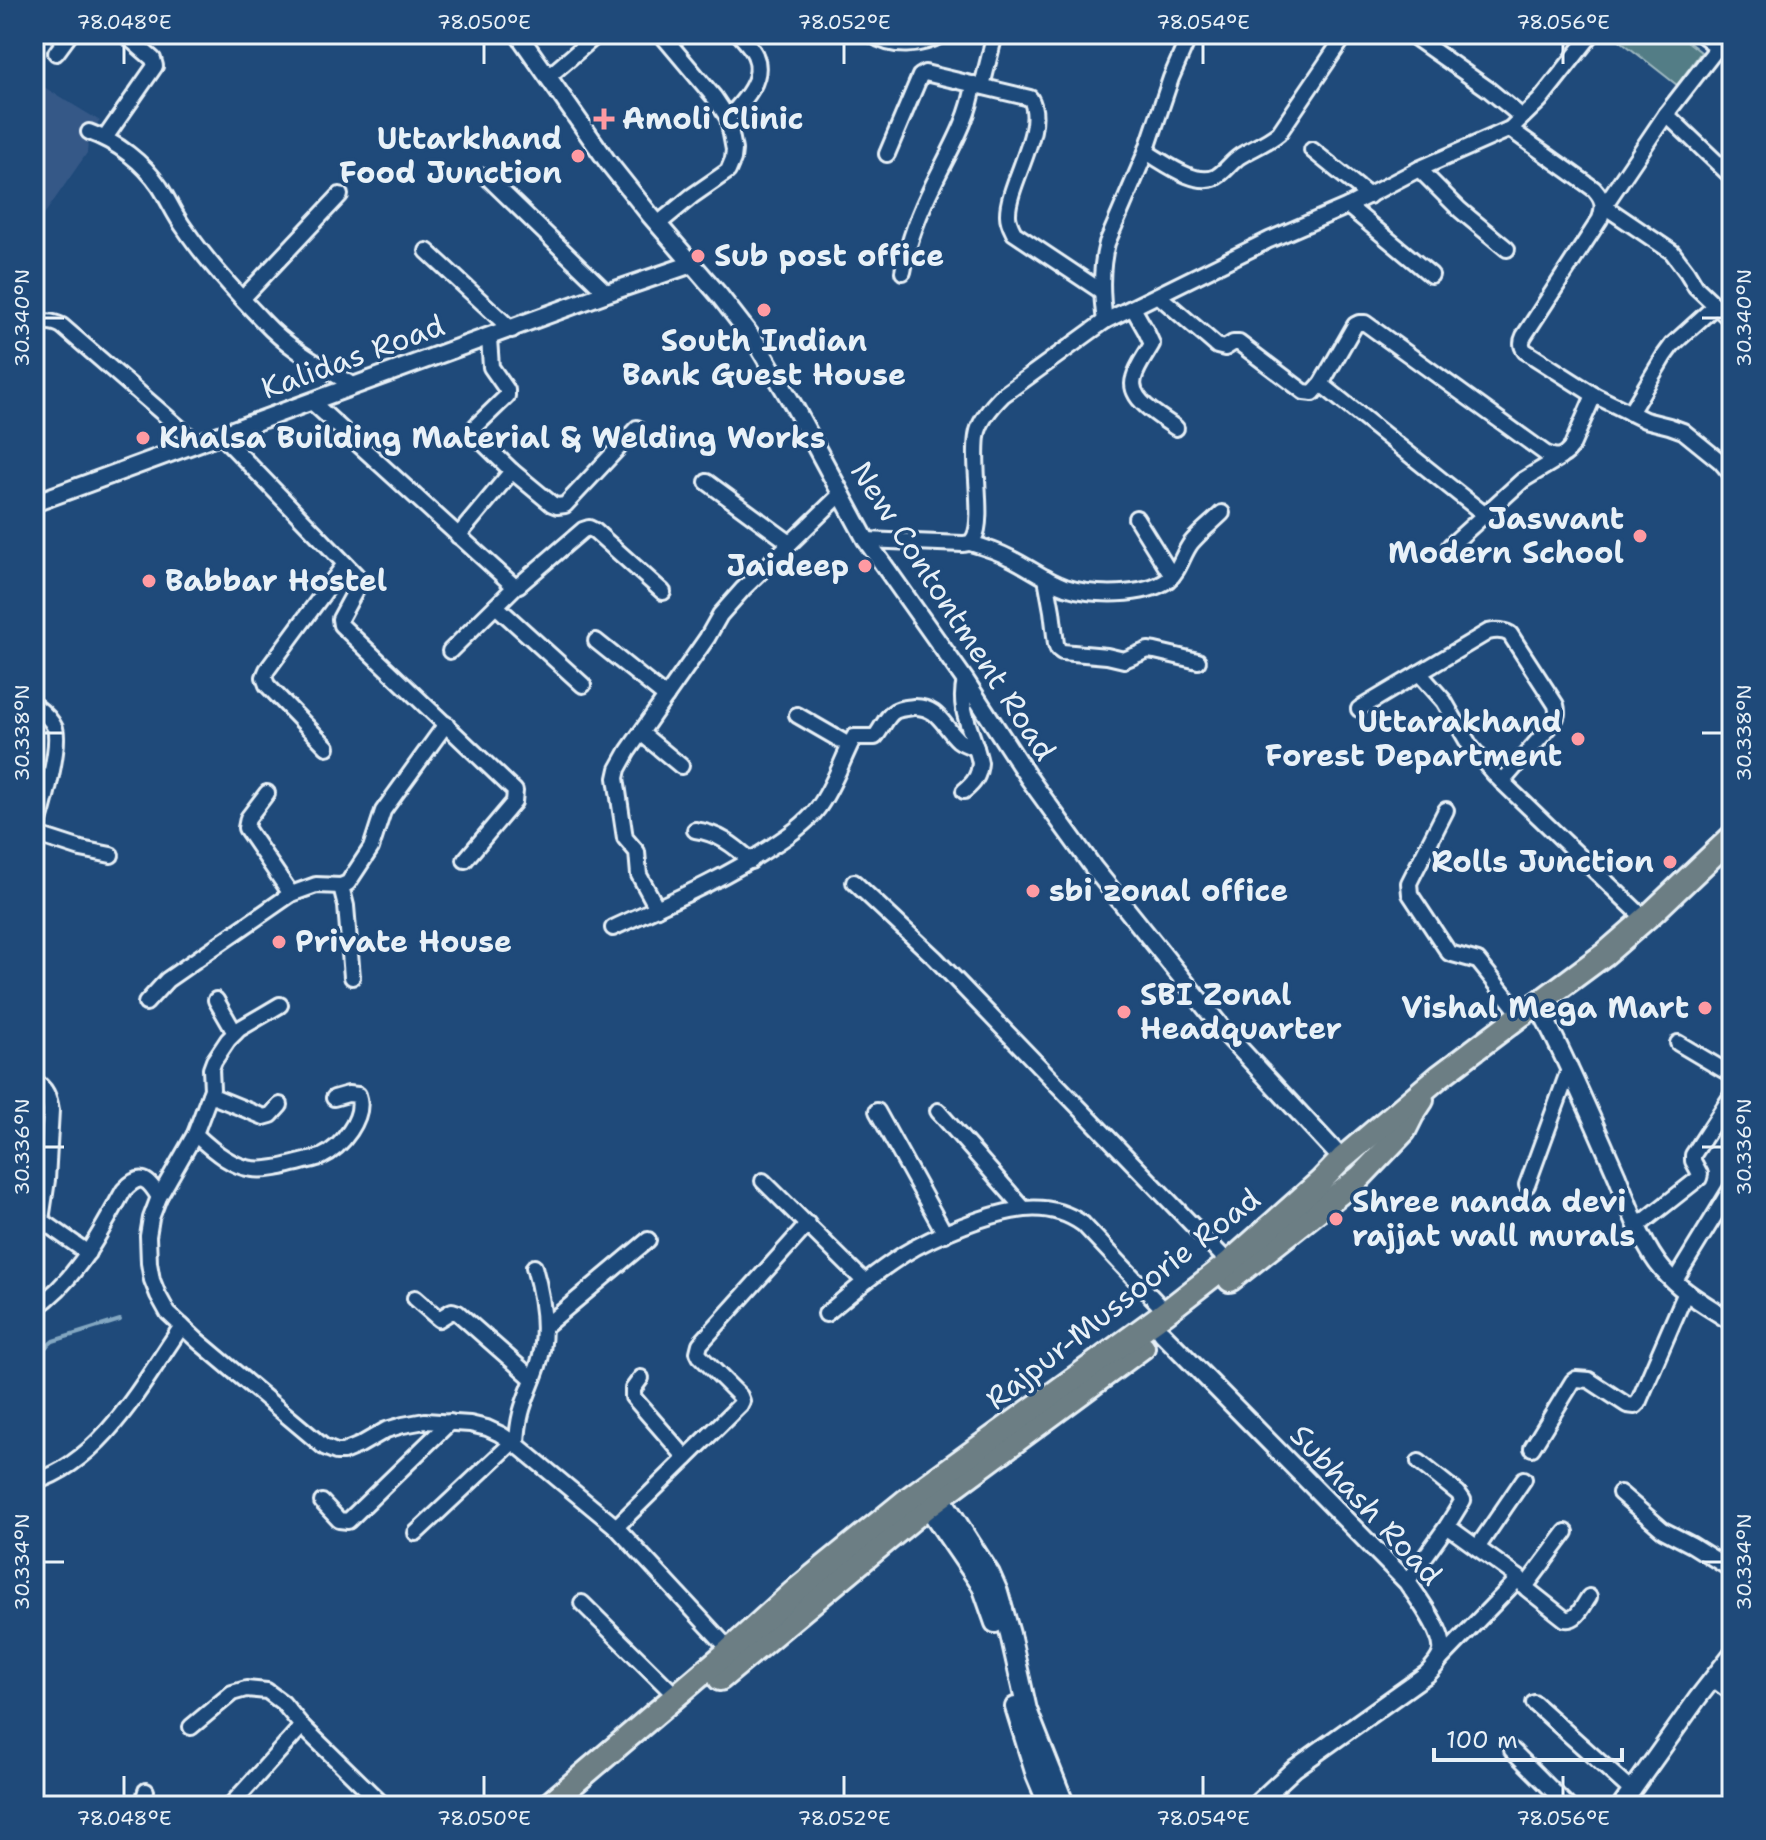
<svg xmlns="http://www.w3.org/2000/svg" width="1766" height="1840" font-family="'Shantell Sans',sans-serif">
<rect width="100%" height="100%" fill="#1f4a7a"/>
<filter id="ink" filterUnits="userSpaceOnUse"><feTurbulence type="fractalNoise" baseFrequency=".0125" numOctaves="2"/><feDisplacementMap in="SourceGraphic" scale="16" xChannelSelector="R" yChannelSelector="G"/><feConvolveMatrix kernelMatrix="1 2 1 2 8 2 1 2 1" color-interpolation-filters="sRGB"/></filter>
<g filter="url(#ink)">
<!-- built -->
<path fill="#345887" d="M34,81L100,121L89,132L87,153L34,229Z"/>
<!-- green -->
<path fill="#527d86" stroke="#9db7bf" stroke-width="2" d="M1612,34H1678L1701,52L1677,85Z"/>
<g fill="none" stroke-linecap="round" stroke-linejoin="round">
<!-- stream -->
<path stroke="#83a7c1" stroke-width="4" d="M34,1357L53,1341L120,1320"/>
<!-- minor casing -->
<g stroke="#e8f1f8" stroke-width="20">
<g id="minor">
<path d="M871,34C892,49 921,47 943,34"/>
<path d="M1410,34L1488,89L1522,117"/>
<path d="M1701,34L1732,58"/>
<path d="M1718,47L1666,114L1604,206L1672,252L1687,272L1696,287L1732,321"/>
<path d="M56,53L70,34"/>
<path d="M548,77L598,34"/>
<path d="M982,86L995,34"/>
<path d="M1666,114L1732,177"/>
<path d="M728,118C742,103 766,79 755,55C752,48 745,41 739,34"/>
<path d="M1510,129L1594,189C1604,200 1604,206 1600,219L1524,336C1521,342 1521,346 1525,351L1594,395L1645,420L1669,426L1683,431L1720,461L1732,475"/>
<path d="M89,132C117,142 143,162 160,187C169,201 175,216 185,229C207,262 237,294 264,322C289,349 323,367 354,386"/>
<path d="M105,138L155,66L153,59L124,34"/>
<path d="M1312,150L1369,196"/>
<path d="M1146,152C1164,162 1195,187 1216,177C1226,171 1231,162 1240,156C1253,148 1267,143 1279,133L1346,34"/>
<path d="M887,154L920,76L925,73L1030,98C1048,127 1007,184 1008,215C1008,222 1011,227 1014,233L1101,291"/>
<path d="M1419,169L1460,210L1507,249"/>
<path d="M486,176L607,293"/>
<path d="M1348,206L1431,275"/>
<path d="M658,224L692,196L728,171L733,159L734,150L728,118L714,97L661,34"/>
<path d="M427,251L512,330"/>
<path d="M903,272C908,240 920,211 934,183C950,150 969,120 974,84"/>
<path d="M1159,296L1217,346L1225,348L1233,343H1239L1304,392L1313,393L1321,384L1355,325L1359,323H1365L1545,453C1556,458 1563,459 1571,448L1594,395"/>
<path d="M243,298L340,195"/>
<path d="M1133,308L1146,331L1152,344C1146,355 1137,366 1134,378C1127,400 1162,417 1176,428"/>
<path d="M1105,321C1101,294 1100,269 1107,243L1146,152L1171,78L1190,34"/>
<path d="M34,328C43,320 52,321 62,326L197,443"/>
<path d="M489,338L491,367L507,390V396L476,426L474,434L512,471L552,504L557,506L565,505L637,428"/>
<path d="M1321,384L1484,514"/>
<path d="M313,403L514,586L519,585L583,530L589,528L595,531L663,592"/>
<path d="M1630,413L1664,356L1672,345L1714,307"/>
<path d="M221,435L356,575L359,584L340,619L341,625L515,791L514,802L465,860"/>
<path d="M707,482L790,543"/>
<path d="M1136,518L1172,576"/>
<path d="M458,536L512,471"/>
<path d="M866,540L963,544C969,543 970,544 974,538C985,519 971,459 978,431C982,417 993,405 1003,395L1105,321L1269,240L1348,206L1419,169L1510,129L1540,100L1592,34"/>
<path d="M970,543C984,547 997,551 1010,558C1029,567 1045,580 1065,587C1093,596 1144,597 1168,580C1180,570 1182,555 1191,543C1200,532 1212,523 1222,513"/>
<path d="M1450,546L1523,480L1561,457"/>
<path d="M1046,578L1052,611L1056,644L1058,649L1062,652L1107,656L1124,660L1148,650L1155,651L1198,661"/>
<path d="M496,606L583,685"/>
<path d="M596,641L666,697"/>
<path d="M450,651L516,586"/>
<path d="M1419,673L1444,701L1470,746L1494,774L1645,919"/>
<path d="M34,705C42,711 51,719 55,728C61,749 41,816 34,838"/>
<path d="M1359,709L1488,632C1496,630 1503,630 1510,634L1556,705C1558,713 1557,717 1553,723L1502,782"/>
<path d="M797,715L849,745"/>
<path d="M641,733L681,766"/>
<path d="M327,747L267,685L264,677L267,670L345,564"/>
<path d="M964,791C974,783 979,776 980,763C974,732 957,712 965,680"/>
<path d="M267,793L248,818L246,828L291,894"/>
<path d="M1446,810L1412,877L1409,883L1410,894L1449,953L1478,961L1521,1015"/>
<path d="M695,830C718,833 734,845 751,861"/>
<path d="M35,834L81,849L111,855"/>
<path d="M854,882L935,958L1229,1263"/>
<path d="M341,886L346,906L352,977"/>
<path d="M657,908L639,875L637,852L625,838L616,778L618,769L628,751L707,638L720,615L743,589L841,494"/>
<path d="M613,928C667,903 722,880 771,847C788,836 806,824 818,808C834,786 842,760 854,737H875C882,729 886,716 895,711C900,708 908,708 913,707C938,706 943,726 958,740C963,744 970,746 976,748"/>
<path d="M216,1000L235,1033"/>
<path d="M146,1003L167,980L291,894L316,885L341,886L348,883L371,848L383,811L446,724"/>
<path d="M280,1005L239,1029L228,1040L214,1061L211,1069L212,1089L195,1134L159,1197L151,1218L148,1236L149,1263L152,1280L158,1295L168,1313L198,1341L324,1447L336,1452H343L360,1445L386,1430L403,1425L425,1421L470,1424L487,1428L500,1434L517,1445L616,1527L730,1650"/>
<path d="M1678,1043L1732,1075"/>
<path d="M34,1081C46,1088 49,1097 51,1110L47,1180L41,1220L88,1253"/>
<path d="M210,1095L264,1117L271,1115L280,1105"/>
<path d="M877,1111L945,1234"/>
<path d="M938,1111L1024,1209"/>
<path d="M195,1134C245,1181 259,1173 321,1157C341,1148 366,1117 358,1095L348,1094L334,1098"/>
<path d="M763,1181L864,1281"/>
<path d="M1527,1185L1570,1067"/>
<path d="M1638,1226L1699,1178L1700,1174L1693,1161V1155L1732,1095"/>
<path d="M1674,1282L1732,1187"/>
<path d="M415,1298L439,1319L452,1311L458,1313L533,1379"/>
<path d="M34,1309C78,1279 99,1234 124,1190C141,1172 148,1179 159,1197"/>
<path d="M826,1314C851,1293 876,1272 904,1254C933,1236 991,1212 1025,1209C1046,1207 1066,1212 1083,1224L1166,1312"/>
<path d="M544,1327L648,1240"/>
<path d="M641,1378L633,1389V1397L686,1458"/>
<path d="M517,1445C518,1409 527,1398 538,1366C549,1334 543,1298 534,1267"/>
<path d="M1532,1448L1573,1381L1576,1379L1589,1380L1627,1405L1635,1406L1638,1403L1686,1292"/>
<path d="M34,1482C103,1461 143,1382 182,1326"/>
<path d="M1620,1493L1663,1530L1692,1545L1732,1570"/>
<path d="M322,1502L339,1520L348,1521L450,1422"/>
<path d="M1447,1526L1519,1578L1527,1589L1565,1619C1577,1621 1582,1607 1589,1597"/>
<path d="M616,1527L740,1405L742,1401L740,1396L700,1356L698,1352L700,1344L808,1224"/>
<path d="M416,1533L513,1442"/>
<path d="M1477,1548L1524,1479"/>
<path d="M1407,1582L1447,1526L1463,1500L1458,1493L1419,1462"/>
<path d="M1525,1587L1566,1532"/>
<path d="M582,1603L676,1696"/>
<path d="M1439,1661L1519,1578"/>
<path d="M1713,1679L1732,1693"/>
<path d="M1534,1703L1632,1791"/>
<path d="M191,1727L232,1693L246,1689L267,1691L283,1703L302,1726L384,1806"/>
<path d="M1512,1750L1568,1806"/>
<path d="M142,1806L146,1791"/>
<path d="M230,1806L302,1726"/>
</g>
</g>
<!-- tertiary casing -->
<g stroke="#e8f1f8" stroke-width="22">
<g id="tertiary">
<path d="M518,34L607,161L650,215L719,295L757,344L795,408L866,540L965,680L1028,777L1093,867L1229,1037L1342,1159"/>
<path d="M34,503L607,293L692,264"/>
<path d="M1542,1013C1570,1067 1593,1121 1617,1176C1629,1206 1642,1246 1663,1270C1681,1292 1708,1306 1732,1322"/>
<path d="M1162,1333L1407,1582C1417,1597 1445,1633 1442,1652C1440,1661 1433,1668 1427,1674L1295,1768L1254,1806"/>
<path d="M1621,1806L1697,1699L1732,1654"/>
</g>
</g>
<!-- secondary casing -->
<g stroke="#e8f1f8" stroke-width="24">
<g id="secondary">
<path d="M935,1488L990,1574L998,1592L1010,1634L1027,1710L1065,1806"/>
<path d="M922,1498L982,1586L995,1623"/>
<path d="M1015,1707L1036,1775L1049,1806"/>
</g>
</g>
<!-- primary casing -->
<g stroke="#e8f1f8" stroke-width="28">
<g id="primary">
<path d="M1230,1280L1359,1178L1404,1131L1412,1115L1422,1100"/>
<path d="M720,1679L928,1506L1143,1347"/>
<path d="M547,1806L730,1650L796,1590L908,1499L1166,1312L1229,1263L1321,1181L1342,1159L1440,1076L1521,1015L1539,1003L1605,954L1652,913L1732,837"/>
</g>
</g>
<!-- minor -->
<use href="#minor" stroke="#1f4a7a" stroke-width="14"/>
<!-- tertiary -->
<use href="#tertiary" stroke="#1f4a7a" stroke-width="16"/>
<!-- secondary -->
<use href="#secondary" stroke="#1f4a7a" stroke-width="18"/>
<!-- primary -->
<use href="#primary" stroke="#6c7e84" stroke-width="22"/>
</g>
</g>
<!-- ticks -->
<path fill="none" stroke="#e8f1f8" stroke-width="3" d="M124,44V64M484,44V64M844,44V64M1203,44V64M1563,44V64M44,318H64M1702,318H1722M44,733H64M1702,733H1722M44,1147H64M1702,1147H1722M44,1562H64M1702,1562H1722M124,1776V1796M484,1776V1796M844,1776V1796M1203,1776V1796M1563,1776V1796"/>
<!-- markers -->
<g fill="#ff9aa2" stroke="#1f4a7a" stroke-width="3">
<path d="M600 107h8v8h8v8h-8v8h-8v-8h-8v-8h8z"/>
<circle cx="578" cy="156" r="8"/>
<circle cx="698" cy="256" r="8"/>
<circle cx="764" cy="310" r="8"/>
<circle cx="143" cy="438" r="8"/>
<circle cx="1640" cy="536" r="8"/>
<circle cx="865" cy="566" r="8"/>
<circle cx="149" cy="581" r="8"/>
<circle cx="1578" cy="739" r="8"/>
<circle cx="1670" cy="862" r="8"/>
<circle cx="1033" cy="891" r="8"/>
<circle cx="279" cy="942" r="8"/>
<circle cx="1705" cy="1008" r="8"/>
<circle cx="1124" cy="1012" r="8"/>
<circle cx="1336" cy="1219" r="8"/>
</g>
<g text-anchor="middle" stroke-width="7" stroke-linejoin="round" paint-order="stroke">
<!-- poi labels -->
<g font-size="30" font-weight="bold" fill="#e8f1f8" stroke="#1f4a7a" text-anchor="start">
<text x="622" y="129">Amoli Clinic</text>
<text x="562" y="149" text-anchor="end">Uttarkhand<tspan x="562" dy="34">Food Junction</tspan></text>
<text x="714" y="266">Sub post office</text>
<text x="764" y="351" text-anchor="middle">South Indian<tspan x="764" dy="34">Bank Guest House</tspan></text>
<text x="159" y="448">Khalsa Building Material &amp; Welding Works</text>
<text x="1624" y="529" text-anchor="end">Jaswant<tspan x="1624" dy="34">Modern School</tspan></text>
<text x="849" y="576" text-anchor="end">Jaideep</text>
<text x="165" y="591">Babbar Hostel</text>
<text x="1562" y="732" text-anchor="end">Uttarakhand<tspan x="1562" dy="34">Forest Department</tspan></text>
<text x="1654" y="872" text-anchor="end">Rolls Junction</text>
<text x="1049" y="901">sbi zonal office</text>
<text x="295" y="952">Private House</text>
<text x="1140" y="1005">SBI Zonal<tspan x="1140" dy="34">Headquarter</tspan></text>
<text x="1689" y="1018" text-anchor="end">Vishal Mega Mart</text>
<text x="1352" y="1212">Shree nanda devi<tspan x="1352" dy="34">rajjat wall murals</tspan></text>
</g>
<!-- street labels -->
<g font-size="30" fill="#e8f1f8" stroke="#1f4a7a">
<text transform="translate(353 357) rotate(-20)" y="10">Kalidas Road</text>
<text transform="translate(953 611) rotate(57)" y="10">New Contontment Road</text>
<text transform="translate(1123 1299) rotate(-38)" y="10">Rajpur-Mussoorie Road</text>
<text transform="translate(1366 1505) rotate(47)" y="10">Subhash Road</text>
</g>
</g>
<!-- margin -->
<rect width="1766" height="1840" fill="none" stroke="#1f4a7a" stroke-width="88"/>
<!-- scale -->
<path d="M1434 1748v12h188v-12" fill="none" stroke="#e8f1f8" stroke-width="4"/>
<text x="1446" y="1748" font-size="24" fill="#e8f1f8" stroke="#1f4a7a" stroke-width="6" paint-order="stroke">100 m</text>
<rect x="44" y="44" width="1678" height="1752" fill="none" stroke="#e8f1f8" stroke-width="3"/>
<g font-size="20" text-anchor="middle" fill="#e8f1f8">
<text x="124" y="29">78.048°E</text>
<text x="484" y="29">78.050°E</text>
<text x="844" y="29">78.052°E</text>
<text x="1203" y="29">78.054°E</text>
<text x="1563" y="29">78.056°E</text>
<text transform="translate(22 318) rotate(-90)" y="7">30.340°N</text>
<text transform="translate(1744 318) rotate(-90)" y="7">30.340°N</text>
<text transform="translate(22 733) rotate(-90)" y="7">30.338°N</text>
<text transform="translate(1744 733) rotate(-90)" y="7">30.338°N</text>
<text transform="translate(22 1147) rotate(-90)" y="7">30.336°N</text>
<text transform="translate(1744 1147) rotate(-90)" y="7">30.336°N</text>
<text transform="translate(22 1562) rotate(-90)" y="7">30.334°N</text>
<text transform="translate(1744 1562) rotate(-90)" y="7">30.334°N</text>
<text x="124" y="1825">78.048°E</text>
<text x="484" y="1825">78.050°E</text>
<text x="844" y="1825">78.052°E</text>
<text x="1203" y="1825">78.054°E</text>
<text x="1563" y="1825">78.056°E</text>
</g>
</svg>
